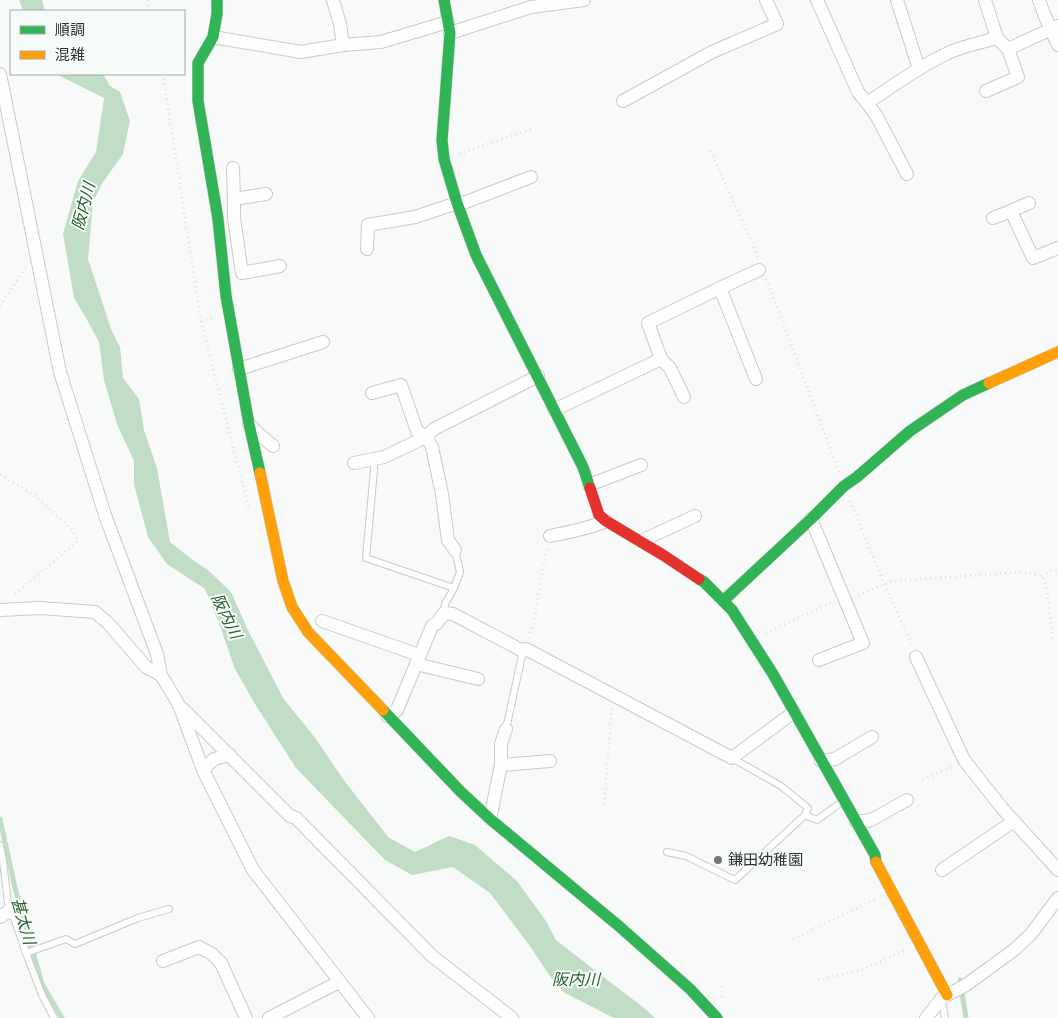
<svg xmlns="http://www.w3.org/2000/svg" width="1058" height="1018" font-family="Quicksand,'Noto Sans JP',sans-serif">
<rect width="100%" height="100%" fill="#f7faf8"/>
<!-- water -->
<g fill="#c2ddc6">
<path d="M19,0H42L45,11H23Z"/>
<path d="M56,74H103L110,86L120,92L130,121L123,154L103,182L93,202L88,259L111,329L120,347L123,378L139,399L144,430L157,468L170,542L194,561L208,570L231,592L248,630L283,698L316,739L343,779L388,837L415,852L449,836L475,845L517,881L546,921L556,940L606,979L643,1007L655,1018H614L563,992L554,982L527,942L490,893L453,867L412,875L385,860L296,768L255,704L235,669L219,623L205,589L167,564L148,537L134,484V461L117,424L104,380L99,342L86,318L74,298L63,234L78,181L96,152L104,98Z"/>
</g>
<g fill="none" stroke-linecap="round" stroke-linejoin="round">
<!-- stream -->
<g stroke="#c2ddc6" stroke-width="5">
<path d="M0,819L15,888L42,984L62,1018"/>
<path d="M960,980L966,1018"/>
</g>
<!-- lane casing -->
<g stroke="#cacccb" stroke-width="8">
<g id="lane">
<path d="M375,459L366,558L454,588L445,604L444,613"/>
<path d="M454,588L460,572L455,550"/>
<path d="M506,729L523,651"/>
<path d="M732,758L781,786L808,808L805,815"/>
<path d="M0,845L3,861L9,911L14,918L26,953"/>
<path d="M667,852L686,856L735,880L805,815L817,820L843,801"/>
<path d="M942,1000L945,1018"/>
<path d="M54,1018L42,995L26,953L66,939L75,944L138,918L169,909"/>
</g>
</g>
<!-- street casing -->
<g stroke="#cacccb" stroke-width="14">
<g id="street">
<path d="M333,0L340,24L343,45"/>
<path d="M817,0L858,92L867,103C893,86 918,67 946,54C962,46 980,43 997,38"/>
<path d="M897,0L919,69"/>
<path d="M985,0L997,38L1008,49L1058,26"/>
<path d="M1039,0L1044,14L1058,45"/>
<path d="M450,33L531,7L584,0"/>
<path d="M213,37L301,52L343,45L381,42L448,22"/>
<path d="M0,74L60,372L105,515L157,654L161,675L179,705L203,770L253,870L368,1018"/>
<path d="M986,91L1018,77L1008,49"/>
<path d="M623,101L712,52L777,24L766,0"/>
<path d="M867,103L876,115L907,174"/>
<path d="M233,168L234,199V218L242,273L280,266"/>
<path d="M234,199L266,194"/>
<path d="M1011,211L1029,203"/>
<path d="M993,218L1011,211L1033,258L1058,248"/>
<path d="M367,249L368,225L415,217L457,203L466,202L531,177"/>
<path d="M720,288L756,379"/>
<path d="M661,359L670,368L684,397"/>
<path d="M239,369L323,342"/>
<path d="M372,393L401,385L417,431L426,437L432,447L442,494L448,540L455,550"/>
<path d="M554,410L661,359L648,323L720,288L759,270"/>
<path d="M249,424L260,435L273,446"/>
<path d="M354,463L384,457L426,437L434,429L538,376"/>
<path d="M589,485L641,465"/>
<path d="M811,519L863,643L819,660"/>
<path d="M550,536C569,532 588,529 606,521"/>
<path d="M641,541L695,516"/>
<path d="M0,610L40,608L95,612L108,623L146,667L161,675"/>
<path d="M322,621L419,655"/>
<path d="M916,657L964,760L1002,808L1058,870"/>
<path d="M416,664L478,679"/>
<path d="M183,709L290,816L296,818L432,956L512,1018"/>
<path d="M387,716L397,710L432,626L437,623L444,613L453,614L523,651L526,649L732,758L794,712"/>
<path d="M821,761L835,759L872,737"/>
<path d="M501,765L550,761"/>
<path d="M203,770L214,759L230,755"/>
<path d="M490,819L501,765V744L506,729"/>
<path d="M856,822L871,820L907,800"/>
<path d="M942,870L1014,821"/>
<path d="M0,917L9,911"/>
<path d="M163,961L199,947L212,954L221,963L246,1018"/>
<path d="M269,1018L339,982"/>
<path d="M926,1018L942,998L947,995L966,985L1014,950L1031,934L1058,898"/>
</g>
</g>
<!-- fast casing -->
<g stroke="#cacccb" stroke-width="12">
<g id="fast">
<path d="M217,0V14L213,37L198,63V101L218,219L226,296L249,424L260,473"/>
<path d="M444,0L450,33L442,140L444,159L457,203L476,255L583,467L590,488"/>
<path d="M699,579L704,582L732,610L773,674L875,855L876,862"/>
<path d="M723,601L811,519L844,486L857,477L910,431L963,395L989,383"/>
<path d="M383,710L460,791L490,819L620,927L690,989L717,1018"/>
</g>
</g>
<!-- slow casing -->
<g stroke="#cacccb" stroke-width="12">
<g id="slow">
<path d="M989,383L1058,352"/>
<path d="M260,473L283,581L292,607L308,632L383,710"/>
<path d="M876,862L947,995"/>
</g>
</g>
<!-- jam casing -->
<g stroke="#cacccb" stroke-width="12">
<path id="jam" d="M590,488L599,515L606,521L663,555L699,579"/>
</g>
<!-- path -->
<g stroke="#e0e1e0" stroke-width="3" stroke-dasharray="1 4" stroke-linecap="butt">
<path d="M148,0L150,11"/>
<path d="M163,74L201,321L213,317L214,316"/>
<path d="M711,151L757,254L758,257"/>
<path d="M459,154L531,129"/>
<path d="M766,279L768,283L839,472"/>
<path d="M0,306L26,267"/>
<path d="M201,321L249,509"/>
<path d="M0,475L36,496L72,530L78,541L14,595"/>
<path d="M850,501L885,585L912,644"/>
<path d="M1042,576L1051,571L1058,570"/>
<path d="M858,595L893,581L1021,572L1042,576L1046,585L1053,639"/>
<path d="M766,633L833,602"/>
<path d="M528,638L534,623L537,599L547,549"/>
<path d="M923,780L953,766"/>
<path d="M604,804L612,708"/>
<path d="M793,939L878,898"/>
<path d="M818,980L864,969L905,950"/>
<path d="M721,997L722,986"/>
</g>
<!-- lane -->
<use href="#lane" stroke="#fefefe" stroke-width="6"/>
<!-- street -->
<use href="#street" stroke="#fefefe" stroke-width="12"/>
<!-- fast -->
<use href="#fast" stroke="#30b455" stroke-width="11"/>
<!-- slow -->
<use href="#slow" stroke="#ff9f0a" stroke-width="11"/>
<!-- jam -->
<use href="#jam" stroke="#e5322d" stroke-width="11"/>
</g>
<!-- markers -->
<circle fill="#757775" stroke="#f6fbf7" stroke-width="2" cx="718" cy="860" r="5"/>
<g text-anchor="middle" stroke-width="4" stroke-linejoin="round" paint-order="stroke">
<!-- poi labels -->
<g font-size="15" fill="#2f312f" stroke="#f6fbf7" text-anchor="start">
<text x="728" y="865">鎌田幼稚園</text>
</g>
<!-- water labels -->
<g font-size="16" font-style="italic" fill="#245b31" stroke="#f6fbf7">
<text transform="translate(83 206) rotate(-75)" y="6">阪内川</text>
<text transform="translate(227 616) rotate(64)" y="6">阪内川</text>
<text transform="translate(24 921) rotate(74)" y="6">甚太川</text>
<text x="576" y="985">阪内川</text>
</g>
</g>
<!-- legend -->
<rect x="10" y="10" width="175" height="65" fill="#f6fbf7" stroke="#a6aaa7"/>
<rect x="20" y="26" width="25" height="8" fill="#30b455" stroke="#a6aaa7"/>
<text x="55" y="35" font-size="15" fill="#2f312f">順調</text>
<rect x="20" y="51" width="25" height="8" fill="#ff9f0a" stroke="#a6aaa7"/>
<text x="55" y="60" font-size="15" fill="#2f312f">混雑</text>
</svg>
